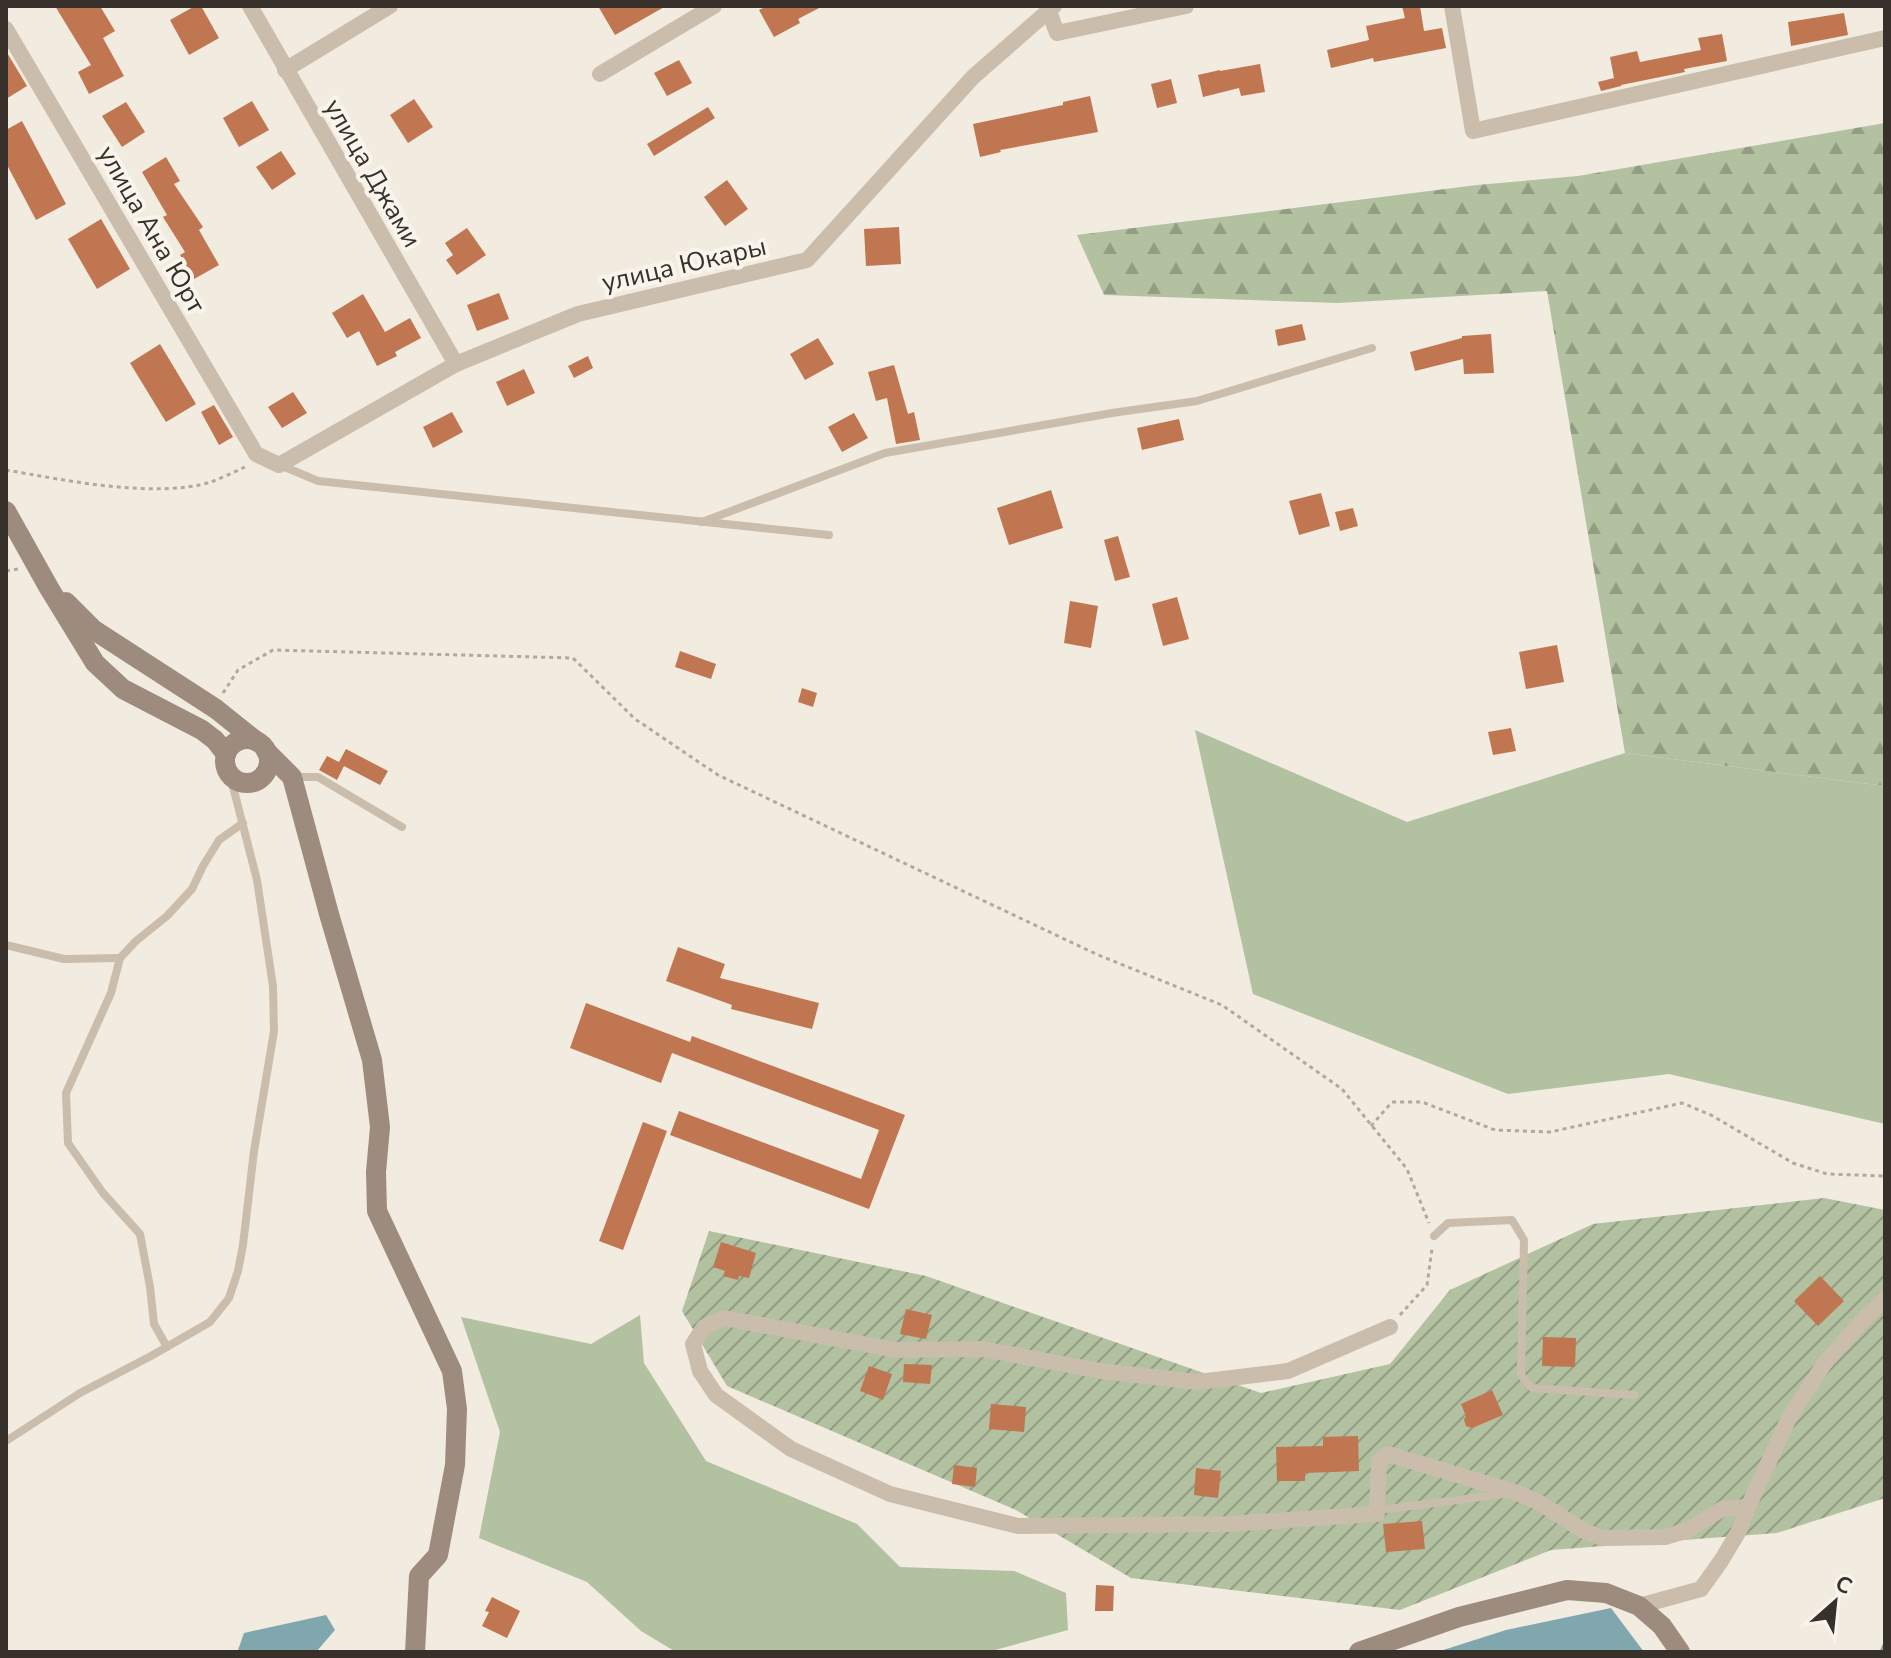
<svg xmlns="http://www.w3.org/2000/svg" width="1891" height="1658" font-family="'Nunito Sans',sans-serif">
<defs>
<pattern id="forest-firs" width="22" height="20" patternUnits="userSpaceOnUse" patternTransform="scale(2)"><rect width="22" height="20" fill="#b2c1a0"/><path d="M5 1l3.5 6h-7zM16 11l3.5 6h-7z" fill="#929d83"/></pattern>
<pattern id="garden-furrows" width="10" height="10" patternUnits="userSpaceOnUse" patternTransform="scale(2)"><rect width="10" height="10" fill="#b2c1a0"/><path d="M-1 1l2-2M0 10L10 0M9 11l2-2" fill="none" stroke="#929d83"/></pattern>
</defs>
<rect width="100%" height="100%" fill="#f2ebe0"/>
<!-- grass -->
<g fill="#b2c1a0">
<path d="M1195,730L1407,822L1625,753L1885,786V1124L1669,1074L1508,1094L1253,994Z"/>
<path d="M640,1315L644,1363L706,1461L857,1524L900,1567L1014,1571L1066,1593L1068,1630L988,1652H676L641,1631L587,1582L479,1538L500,1432L461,1317L591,1344Z"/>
</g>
<!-- forest -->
<path fill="url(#forest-firs)" d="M1885,123V786L1625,753L1547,291L1338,303L1104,295L1077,235L1477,185L1578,176Z"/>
<!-- garden -->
<path fill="url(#garden-furrows)" d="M1824,1198L1885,1210V1498L1777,1533L1551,1550L1400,1610L1131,1578L1016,1510L727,1386L682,1311L709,1231L926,1276L1261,1393L1390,1364L1450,1290L1593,1224Z"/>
<!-- water -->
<g fill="#80a7ae">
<path d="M1611,1608L1644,1652H1437L1506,1630Z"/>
<path d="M326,1615L335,1630L316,1652H241L238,1650L244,1633Z"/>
</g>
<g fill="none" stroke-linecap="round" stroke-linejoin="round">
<!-- stream -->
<path stroke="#80a7ae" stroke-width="5" d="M1882,1652L1885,1645"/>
</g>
<!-- building -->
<g fill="#c07650">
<path d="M55,6H100L115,31L103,38L124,76L89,94L78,72L91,65Z"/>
<path d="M195,6H201L219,38L189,55L170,20Z"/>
<path d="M598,6H666L615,35Z"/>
<path d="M767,6H823L798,19L800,23L774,37L759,10Z"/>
<path d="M1402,6H1420L1424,31L1442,28L1446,48L1374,62L1373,58L1331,68L1327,50L1369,40L1366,26L1405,18Z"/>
<path d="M1844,13L1848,35L1791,46L1788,22Z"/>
<path d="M1722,34L1727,61L1684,69L1685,72L1621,85V86L1601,91L1598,82L1614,78L1610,57L1637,51L1640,62L1701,50L1698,38Z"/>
<path d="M6,51L27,86L6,99Z"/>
<path d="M679,60L692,83L667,96L654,73Z"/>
<path d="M1260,64L1265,92L1241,96L1239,88L1203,97L1198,75L1220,70V71Z"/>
<path d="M1171,79L1177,103L1157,108L1151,84Z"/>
<path d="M1090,96L1098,132L1000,150L1001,152L980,157L973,124L1063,105V102Z"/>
<path d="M414,99L433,127L408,143L390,115Z"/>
<path d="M252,101L269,130L239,147L223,118Z"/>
<path d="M126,102L145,132L122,147L102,116Z"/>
<path d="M708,107L715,118L654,156L647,144Z"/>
<path d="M22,121L66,204L36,220L6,163V130Z"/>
<path d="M281,151L296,174L272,190L256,167Z"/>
<path d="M166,157L180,181L174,184L203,227L199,230L219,265L194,279L180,255L185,252L163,217L167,215L142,172Z"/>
<path d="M727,180L748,209L725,226L704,197Z"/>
<path d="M101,219L130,269L97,289L68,239Z"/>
<path d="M899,227L901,264L866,266L864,229Z"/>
<path d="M467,228L486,255L457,275L446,260L453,255L445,243Z"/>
<path d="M499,293L509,319L477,331L467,305Z"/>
<path d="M363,294L385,332L410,318L421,338L395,352L397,356L377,366L359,331L347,338L332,313Z"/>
<path d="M1302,324L1306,340L1278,346L1275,330Z"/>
<path d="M1491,334L1494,373L1464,374L1463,359L1415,371L1410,352L1462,338V336Z"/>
<path d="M818,338L834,364L805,380L790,354Z"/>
<path d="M160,344L196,404L166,422L130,363Z"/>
<path d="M588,356L593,368L574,378L568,366Z"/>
<path d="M894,365L908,414L914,412L920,440L896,444L887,398L876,401L868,372Z"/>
<path d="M524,369L535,393L507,406L496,382Z"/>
<path d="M293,392L307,413L282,428L268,407Z"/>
<path d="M214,405L233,437L219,445L201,412Z"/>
<path d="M452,412L463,432L433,448L423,427Z"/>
<path d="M854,413L868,438L842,452L828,427Z"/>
<path d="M1179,419L1184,440L1142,450L1137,428Z"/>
<path d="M1051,490L1063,528L1009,545L997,508Z"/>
<path d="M1321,493L1330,526L1299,535L1289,501Z"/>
<path d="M1353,508L1358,526L1340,531L1335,512Z"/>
<path d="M1118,536L1130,577L1115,581L1104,540Z"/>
<path d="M1177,597L1189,639L1163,646L1152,604Z"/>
<path d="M1070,601L1098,606L1091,648L1064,643Z"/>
<path d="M1557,645L1564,682L1526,689L1519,652Z"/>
<path d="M680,651L716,664L711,679L675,667Z"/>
<path d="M802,688L817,693L813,707L798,702Z"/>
<path d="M1511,728L1516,751L1493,755L1488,732Z"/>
<path d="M346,749L388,771L380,785L344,766L337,780L319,770L327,756L339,762Z"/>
<path d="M678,947L725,964L720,978L819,1003L812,1029L731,1009L732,1005L666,981Z"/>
<path d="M586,1003L690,1042L692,1036L905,1115L869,1209L670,1135L679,1111L861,1179L879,1130L672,1053L661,1083L570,1048Z"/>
<path d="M643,1122L667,1131L623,1250L599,1241Z"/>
<path d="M721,1242L756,1253L749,1278L739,1276L738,1280L723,1276L725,1271L713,1267Z"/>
<path d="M1820,1276L1844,1301L1818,1326L1794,1301Z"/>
<path d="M906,1309L932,1315L926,1339L900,1334Z"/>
<path d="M1543,1337L1576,1338L1575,1367L1542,1366Z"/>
<path d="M904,1364L932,1365L930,1384L903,1382Z"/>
<path d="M869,1366L892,1374L883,1400L860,1391Z"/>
<path d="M1492,1390L1503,1415L1472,1428L1466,1426L1464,1420L1466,1416L1461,1404Z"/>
<path d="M991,1404L1026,1407L1024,1432L989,1429Z"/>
<path d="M1358,1436L1359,1471L1305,1473V1481H1277L1276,1447L1323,1446V1437Z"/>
<path d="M954,1465L977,1468L975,1487L952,1484Z"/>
<path d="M1196,1468L1221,1471L1218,1498L1194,1495Z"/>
<path d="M1422,1521L1425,1549L1386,1552L1383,1524Z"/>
<path d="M1096,1585L1114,1586L1113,1611H1095Z"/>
<path d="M492,1597L520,1611L507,1638L482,1626L489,1612L485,1611Z"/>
</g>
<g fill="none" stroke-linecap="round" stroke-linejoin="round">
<!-- path -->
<g stroke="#b6a796" stroke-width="3" stroke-dasharray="4 4" stroke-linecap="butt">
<path d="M6,470C64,480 155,499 211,482C222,478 234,472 245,467"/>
<path d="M6,571L18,569"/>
<path d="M223,693L238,670L273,650L573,658L635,719L718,775L1096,954L1222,1005L1342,1089L1407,1169L1429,1223"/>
<path d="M1371,1126L1392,1102H1422L1495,1130L1550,1132L1682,1103L1711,1115L1793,1163L1827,1174L1885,1176"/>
<path d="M1400,1315L1427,1285L1432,1249"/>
</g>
<!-- lane -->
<g stroke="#cabdac" stroke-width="8">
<path d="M280,465L318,481L829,535"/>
<path d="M702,522L885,453L1112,413L1197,401L1372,348"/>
<path d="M293,777H318L402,827"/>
<path d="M6,945L64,959L120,958"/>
<path d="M1434,1236L1448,1223L1512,1220L1524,1240L1521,1375L1532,1388L1634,1395"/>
<path d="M167,1347L154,1324L150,1287L140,1234L103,1193L68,1143L66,1093L111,993L120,958L136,941L167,916L192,889L203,866L219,840L243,823"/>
<path d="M6,1441L80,1393L151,1356L210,1322L229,1298L238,1271L243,1245L254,1151L274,1031L273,986L257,880L230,775"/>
<path d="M1387,1509L1505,1494"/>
</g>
<!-- street -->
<g stroke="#cabdac" stroke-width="16">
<path d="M250,6L456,364"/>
<path d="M1047,6L1057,33L1186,6"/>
<path d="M1452,6L1473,131L1885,38"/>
<path d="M6,29L256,454L279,465L456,364L578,314L807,260L973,77L1054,6"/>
<path d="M285,70L390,6"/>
<path d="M600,74L714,6"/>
<path d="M1390,1327L1288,1371L1198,1382L1101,1371L982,1349L896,1350L724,1318L704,1327L693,1344L700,1371L716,1395L791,1449L890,1494L1018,1526L1228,1524L1377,1514L1379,1461L1388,1454L1518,1493L1542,1504L1584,1531L1603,1538L1665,1537L1688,1530L1722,1509L1748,1507"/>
<path d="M1639,1606L1701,1589L1721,1561L1739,1531L1748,1507L1788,1420L1824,1364L1864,1319L1885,1299"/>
</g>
<!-- secondary -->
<g stroke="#9d8c7d" stroke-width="20">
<path d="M6,511L49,588L95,663L123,689L202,730L215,740L226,754"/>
<path d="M66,602L94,630L216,709L256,741"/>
<circle cx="247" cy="761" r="22"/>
<path d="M266,751L292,777L329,914L372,1060L380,1127L376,1172L377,1211L452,1371L457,1409L455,1465L438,1555L419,1576L415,1652"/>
<path d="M1359,1652L1459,1617L1567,1590L1606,1593L1639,1606L1662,1626L1680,1652"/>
</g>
</g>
<g text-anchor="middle" stroke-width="8" stroke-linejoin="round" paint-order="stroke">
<!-- street labels -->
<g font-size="26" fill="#38302b" stroke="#f9f5ec">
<text transform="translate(373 173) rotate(60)" y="9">улица Джами</text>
<text transform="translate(152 229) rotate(60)" y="9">улица Ана Юрт</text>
<text transform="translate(684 264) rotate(-13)" y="9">улица Юкары</text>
</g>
</g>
<!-- border -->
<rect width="1891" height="1658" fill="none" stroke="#38302b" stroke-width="16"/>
<!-- north arrow -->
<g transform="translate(1835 1602) rotate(27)" stroke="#f9f5ec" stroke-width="6" paint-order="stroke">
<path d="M0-6L14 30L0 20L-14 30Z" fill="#38302b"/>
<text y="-12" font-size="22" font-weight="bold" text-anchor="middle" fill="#38302b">С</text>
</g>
</svg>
